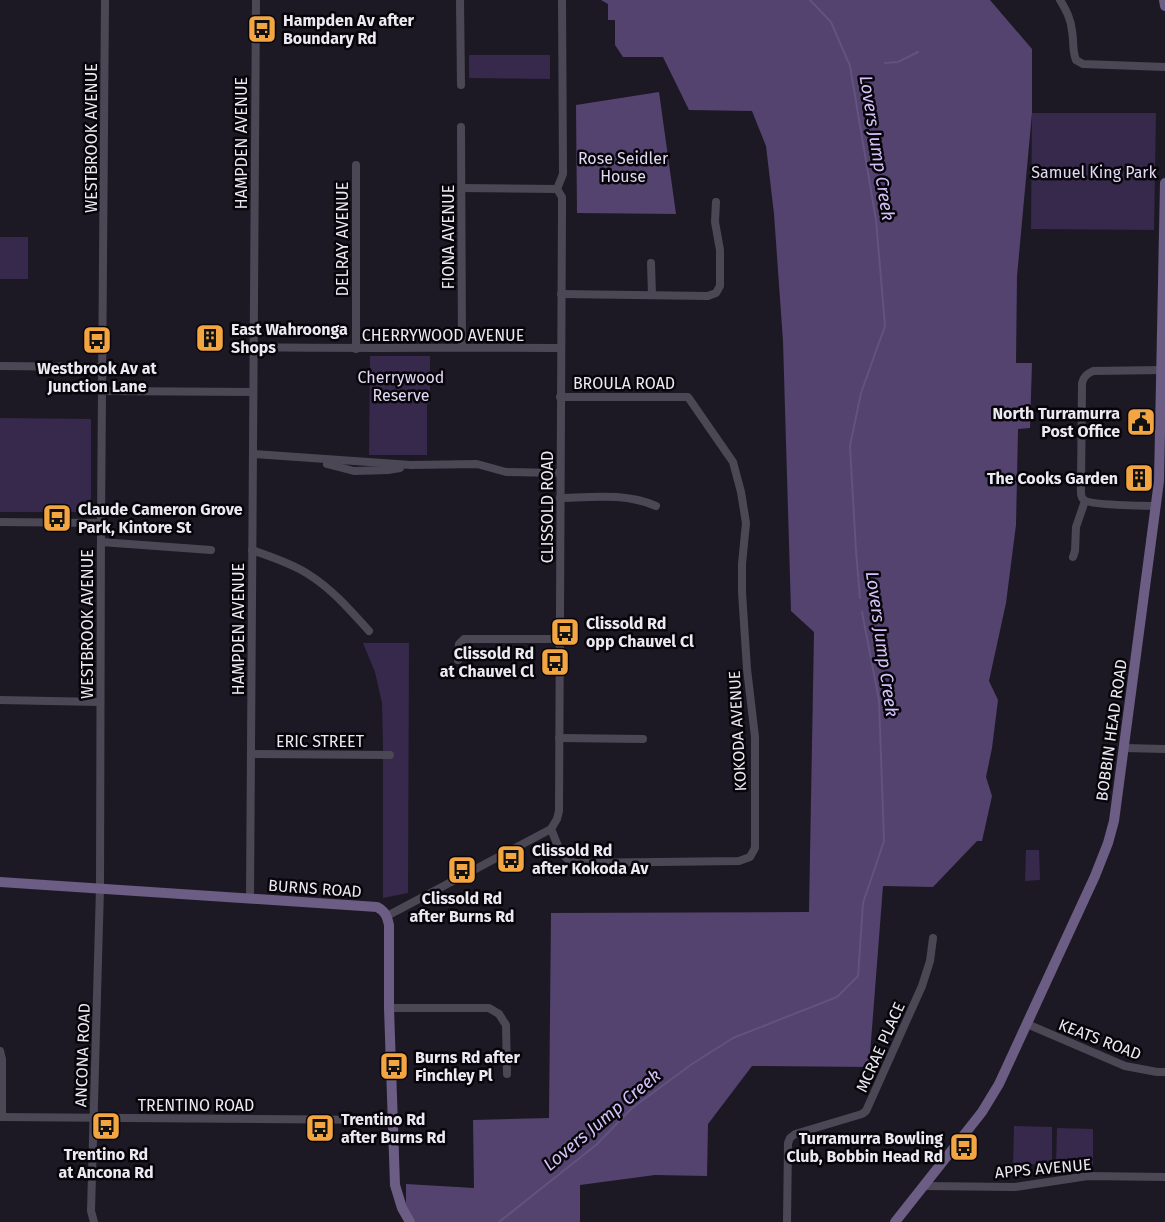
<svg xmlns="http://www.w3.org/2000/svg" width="1165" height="1222" font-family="'Fira Sans',sans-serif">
<rect width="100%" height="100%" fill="#1d1924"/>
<!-- green -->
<g fill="#36294b">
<path d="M469,55H550V79L469,78Z"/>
<path d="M1032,113H1156L1154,230L1031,229Z"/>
<rect x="0" y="237" width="28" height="42"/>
<path d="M370,356H430V403L427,404V455H369Z"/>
<path d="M0,418L91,419V512H0Z"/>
<path d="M363,643H409L408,893L383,898V746L382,703L375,672Z"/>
<path d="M1026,850H1039L1040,880L1025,881Z"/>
<path d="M1014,1126L1052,1127V1165L1013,1164Z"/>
<path d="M1057,1128L1093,1129V1165H1056Z"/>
</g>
<!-- forest -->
<g fill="#53436e">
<path d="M601,0H990L1032,49V113L1017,276L1016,363H1032L1030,428L1018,429L1016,525L1006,603L989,681L998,700L992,748L986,777L992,796L982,841H977L933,887L883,886L869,1067L752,1066L708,1124L707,1176L655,1175L580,1185V1222H413L406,1207V1184L474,1188L473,1120L549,1118L551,913L809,912L814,632L791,611L783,341L774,214L766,146L752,111L689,110L663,57H623L615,45V20H608V4Z"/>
<path d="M659,92L676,214L577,213L576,105Z"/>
</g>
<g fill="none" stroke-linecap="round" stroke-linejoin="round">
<!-- stream -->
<g stroke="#62527e" stroke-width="2">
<path d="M810,0L831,22L850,66L876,220L885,326L861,393L850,446L856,551L860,598"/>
<path d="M885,63L898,62L918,52"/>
<path d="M499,1222L596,1145L632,1108L692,1064L733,1038L837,997L858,976L863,903L884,841L879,700L862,612"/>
</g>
<!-- street -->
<g stroke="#4c4755" stroke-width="8">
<path d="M460,0L461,85"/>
<path d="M1060,0C1066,10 1071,19 1072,31C1074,41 1072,50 1076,60L1083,64L1165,67"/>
<path d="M461,127L462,347"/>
<path d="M356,165V349"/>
<path d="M462,188L557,189"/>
<path d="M651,263L652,295"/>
<path d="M561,294L708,296L716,293L720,286V250L715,222L716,202"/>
<path d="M254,347C356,349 458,347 560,348"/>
<path d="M0,366L102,367"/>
<path d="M102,391L253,392"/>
<path d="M253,454L411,465L477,464L506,472L560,473"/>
<path d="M327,464L354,471L388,470L400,468"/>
<path d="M560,498C593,497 626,493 656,506"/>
<path d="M1155,506C1144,506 1089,505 1084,500C1080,497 1081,491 1081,486L1082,383C1084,376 1087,374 1093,371L1162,370"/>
<path d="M0,522L101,523"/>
<path d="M101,542L211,550"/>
<path d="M252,550C271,557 291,563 308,574C332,589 350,610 369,631"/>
<path d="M1073,557L1075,551L1076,527L1085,501"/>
<path d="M458,660L459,644L464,639H560"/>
<path d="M0,700L100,702"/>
<path d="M559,738L643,739"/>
<path d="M1124,748L1165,749"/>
<path d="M251,754L390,755"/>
<path d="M551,829C557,842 559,857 575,863L739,861L750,857L755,848V737L747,669L742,592V564L746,523L741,492L733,462L688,397H560"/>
<path d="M250,898L256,0"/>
<path d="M387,916L551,829L557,819L559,811L562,210V197L557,189L563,174L562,0"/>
<path d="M389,1008H489L499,1014L506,1025L507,1074"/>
<path d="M1027,1024L1125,1066L1157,1072H1165"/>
<path d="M0,1051L2,1059V1117"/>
<path d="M0,1117L393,1120"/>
<path d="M924,1186L1015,1187L1088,1176L1165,1177"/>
<path d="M94,1222L91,1211L100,888L101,523L105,0"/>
<path d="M787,1222L788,1143L790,1138L795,1134L862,1114L866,1111L922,986L930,961L933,938"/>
</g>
<!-- secondary -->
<g stroke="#6c5d84" stroke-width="10">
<path d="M1164,0L1165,6"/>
<path d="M0,882L377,907C385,911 387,916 389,925V1008L395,1185L402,1208L410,1222"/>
<path d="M895,1222L982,1112L999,1084L1095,876L1108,843L1114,821L1159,481L1165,183"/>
</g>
</g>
<!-- icons -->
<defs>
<g id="bus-square" transform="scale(1.5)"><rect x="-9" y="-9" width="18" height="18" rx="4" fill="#f2a541" stroke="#07050a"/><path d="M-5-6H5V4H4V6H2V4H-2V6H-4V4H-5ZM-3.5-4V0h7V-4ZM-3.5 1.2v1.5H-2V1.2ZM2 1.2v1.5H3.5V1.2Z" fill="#111"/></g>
<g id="building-square" transform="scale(1.5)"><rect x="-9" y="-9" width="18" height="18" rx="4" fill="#f2a541" stroke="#07050a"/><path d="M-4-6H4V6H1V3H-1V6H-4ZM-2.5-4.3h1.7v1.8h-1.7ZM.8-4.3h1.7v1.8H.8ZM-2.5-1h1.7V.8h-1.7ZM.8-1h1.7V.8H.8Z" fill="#111"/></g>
<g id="civic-square" transform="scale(1.5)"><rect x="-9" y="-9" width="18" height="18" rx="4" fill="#f2a541" stroke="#07050a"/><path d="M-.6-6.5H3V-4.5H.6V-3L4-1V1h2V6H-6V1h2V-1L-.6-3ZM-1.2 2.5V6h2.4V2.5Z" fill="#111"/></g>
</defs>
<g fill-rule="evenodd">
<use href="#bus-square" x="262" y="29"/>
<use href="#building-square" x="210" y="338"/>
<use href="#bus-square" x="97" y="340"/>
<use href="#civic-square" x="1141" y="422"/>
<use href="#building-square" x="1139" y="478"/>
<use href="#bus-square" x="57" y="518"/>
<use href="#bus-square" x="565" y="632"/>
<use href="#bus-square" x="555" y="662"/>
<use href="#bus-square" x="511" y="859"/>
<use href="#bus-square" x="462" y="870"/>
<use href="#bus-square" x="394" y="1066"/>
<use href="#bus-square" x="106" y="1126"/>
<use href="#bus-square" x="320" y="1128"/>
<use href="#bus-square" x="964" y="1147"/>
</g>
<g text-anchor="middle" stroke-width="5" stroke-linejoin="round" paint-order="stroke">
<!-- poi labels -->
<g font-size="16" font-weight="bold" fill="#ebe9f1" stroke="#07050a" text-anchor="start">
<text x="283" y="26">Hampden Av after<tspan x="283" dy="18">Boundary Rd</tspan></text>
<text x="231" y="335">East Wahroonga<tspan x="231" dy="18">Shops</tspan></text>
<text x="97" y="374" text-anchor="middle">Westbrook Av at<tspan x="97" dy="18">Junction Lane</tspan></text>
<text x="1120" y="419" text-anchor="end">North Turramurra<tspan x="1120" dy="18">Post Office</tspan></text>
<text x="1118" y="484" text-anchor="end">The Cooks Garden</text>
<text x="78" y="515">Claude Cameron Grove<tspan x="78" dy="18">Park, Kintore St</tspan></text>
<text x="586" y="629">Clissold Rd<tspan x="586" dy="18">opp Chauvel Cl</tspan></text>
<text x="534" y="659" text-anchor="end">Clissold Rd<tspan x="534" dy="18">at Chauvel Cl</tspan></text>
<text x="532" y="856">Clissold Rd<tspan x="532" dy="18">after Kokoda Av</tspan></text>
<text x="462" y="904" text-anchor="middle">Clissold Rd<tspan x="462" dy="18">after Burns Rd</tspan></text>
<text x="415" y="1063">Burns Rd after<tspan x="415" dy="18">Finchley Pl</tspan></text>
<text x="341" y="1125">Trentino Rd<tspan x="341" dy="18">after Burns Rd</tspan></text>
<text x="943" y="1144" text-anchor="end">Turramurra Bowling<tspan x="943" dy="18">Club, Bobbin Head Rd</tspan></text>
<text x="106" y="1160" text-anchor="middle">Trentino Rd<tspan x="106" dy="18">at Ancona Rd</tspan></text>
</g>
<!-- street labels -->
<g font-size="16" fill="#ebe9f1" stroke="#07050a">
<text transform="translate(91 138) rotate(-90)" y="6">WESTBROOK AVENUE</text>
<text transform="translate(241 143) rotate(-90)" y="6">HAMPDEN AVENUE</text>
<text transform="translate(448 237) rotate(-90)" y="6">FIONA AVENUE</text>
<text transform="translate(342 239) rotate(-90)" y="6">DELRAY AVENUE</text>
<text x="443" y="341">CHERRYWOOD AVENUE</text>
<text x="624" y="389">BROULA ROAD</text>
<text transform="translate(547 507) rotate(-90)" y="6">CLISSOLD ROAD</text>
<text transform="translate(87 624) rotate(-90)" y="6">WESTBROOK AVENUE</text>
<text transform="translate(238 629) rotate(-90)" y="6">HAMPDEN AVENUE</text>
<text transform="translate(1111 730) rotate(-82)" y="6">BOBBIN HEAD ROAD</text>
<text transform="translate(737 731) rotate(-93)" y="6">KOKODA AVENUE</text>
<text x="320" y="747">ERIC STREET</text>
<text transform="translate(315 888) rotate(4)" y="6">BURNS ROAD</text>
<text transform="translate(1100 1039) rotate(21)" y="6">KEATS ROAD</text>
<text transform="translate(880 1047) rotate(-66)" y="6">MCRAE PLACE</text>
<text transform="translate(82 1055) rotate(-88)" y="6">ANCONA ROAD</text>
<text x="196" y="1111">TRENTINO ROAD</text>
<text transform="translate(1043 1168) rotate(-5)" y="6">APPS AVENUE</text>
</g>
<!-- park labels -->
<g font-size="16" fill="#e2d9f5" stroke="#07050a">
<text x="623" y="164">Rose Seidler<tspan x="623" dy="18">House</tspan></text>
<text x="1094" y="178">Samuel King Park</text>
<text x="401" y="383">Cherrywood<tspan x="401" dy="18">Reserve</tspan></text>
</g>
<!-- water labels -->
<g font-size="18" font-style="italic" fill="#d5c1fa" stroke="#07050a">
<text transform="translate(877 148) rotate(81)" y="6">Lovers Jump Creek</text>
<text transform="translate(882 644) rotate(82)" y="6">Lovers Jump Creek</text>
<text transform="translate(602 1120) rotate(-40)" y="6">Lovers Jump Creek</text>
</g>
</g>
</svg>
